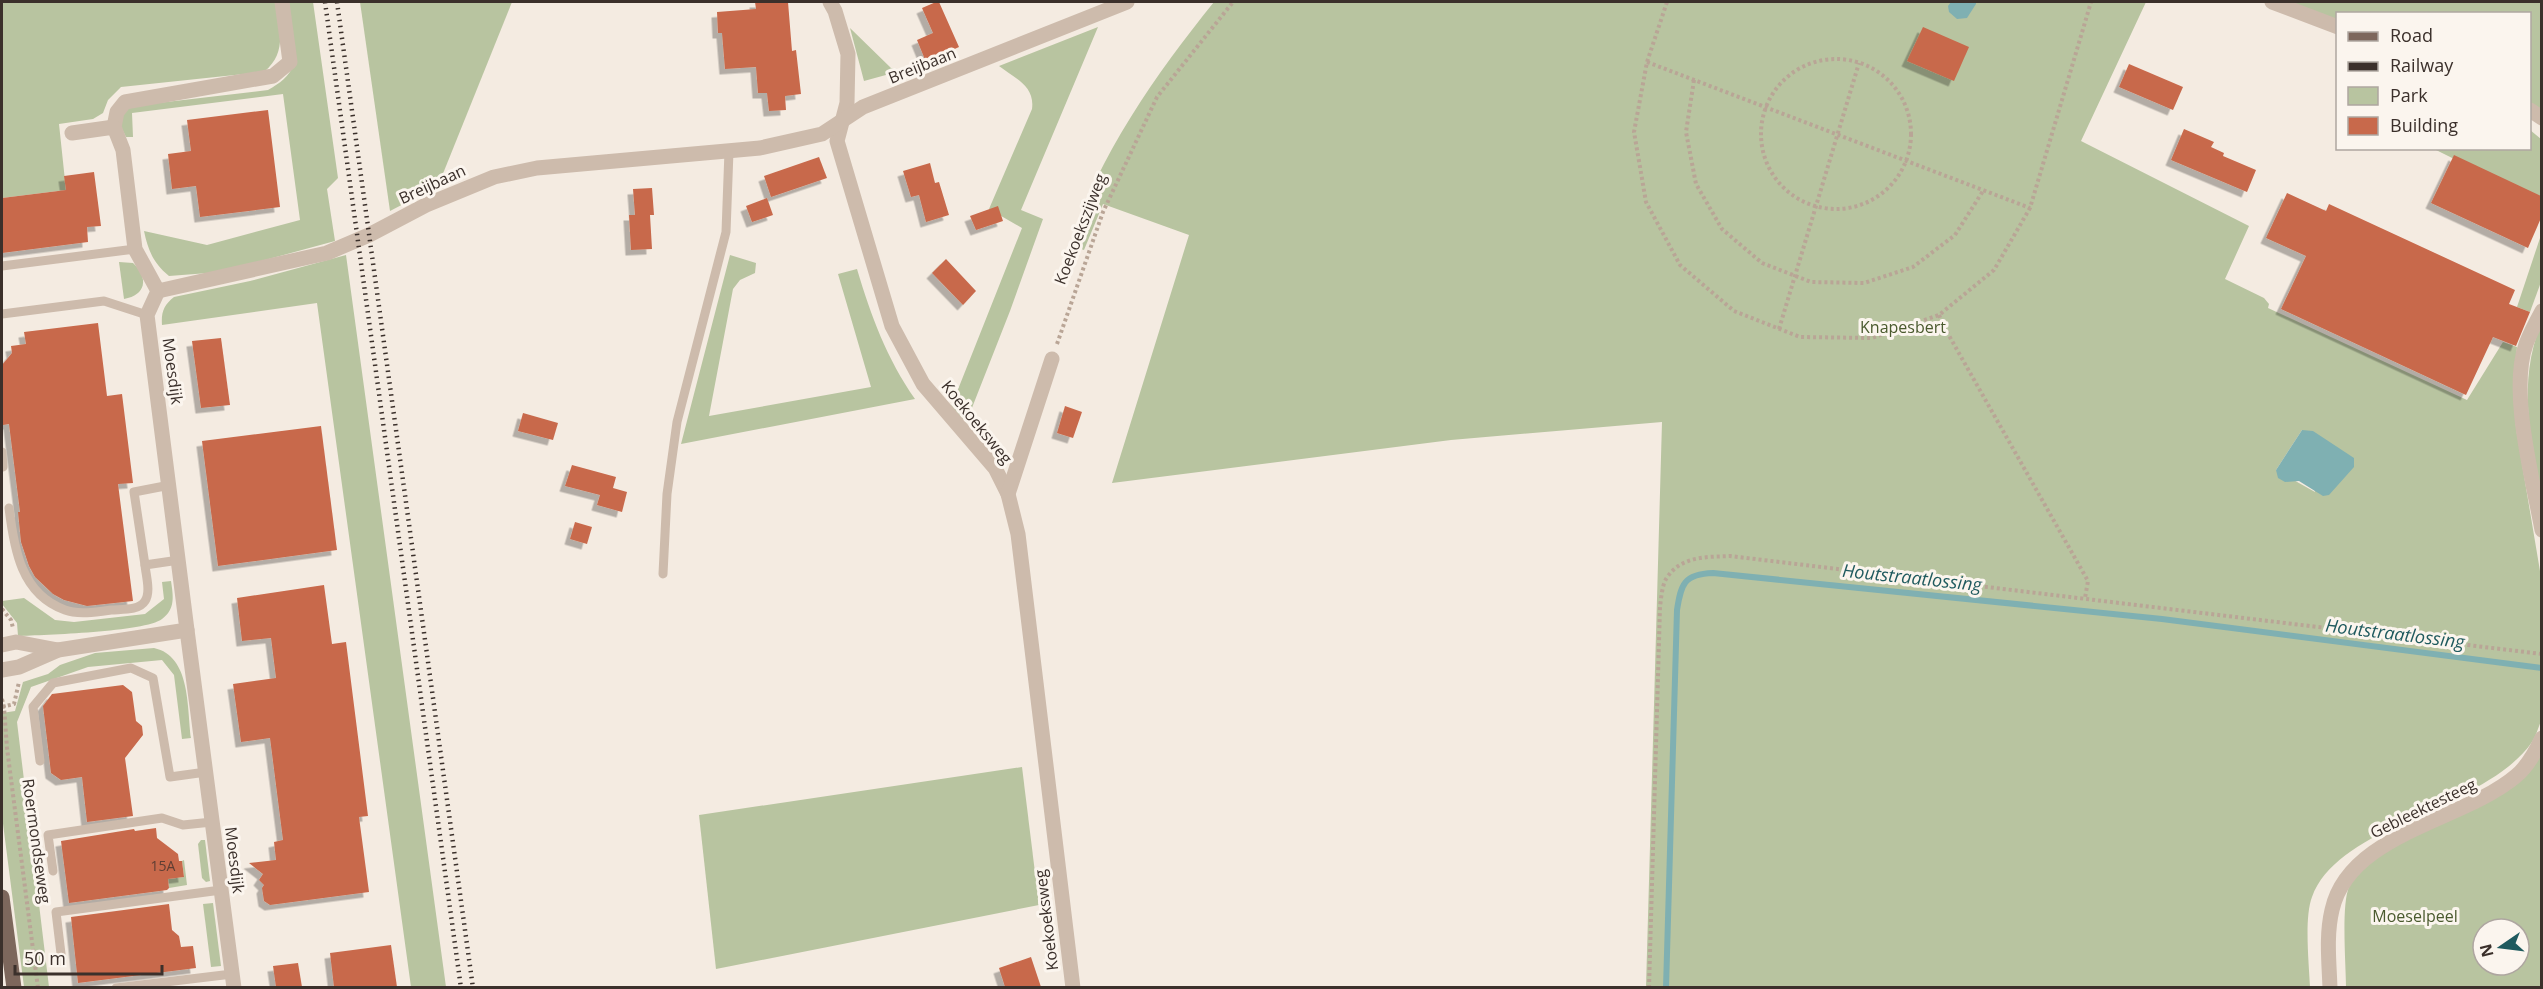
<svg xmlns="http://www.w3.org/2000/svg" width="2543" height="989" font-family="'Open Sans',sans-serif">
<defs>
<filter id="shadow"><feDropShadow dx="-5.5" dy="5.5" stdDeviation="0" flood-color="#0004"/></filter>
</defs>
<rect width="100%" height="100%" fill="#f4ebe1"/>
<!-- green -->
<g fill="#b8c4a0" fill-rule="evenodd">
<path d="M2,2H276C279,29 288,52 264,72L121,87L108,100L103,113L93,119L59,124L66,190L2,198Z"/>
<path d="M289,2H313L338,178L327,189L335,241L221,272L169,276C153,263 148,250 144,231L207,245L300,220L283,94L132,113L133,137H126L120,125L123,113L132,106L268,90C280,83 289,77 294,64Z"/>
<path d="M360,2H512L438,186L390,211Z"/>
<path d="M1214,2H2146L2081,141L2249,226L2225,279L2264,298L2269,304L2268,308L2467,400L2503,342L2517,347L2514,384L2516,428L2541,577V721C2538,728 2536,736 2532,742C2485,810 2339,823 2312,897C2304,918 2309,964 2310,987H1646L1662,422L1451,440L1112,483L1189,235L1103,204L1084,250L1070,245C1098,156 1156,74 1214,2ZM2302,430L2315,492L2276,470Z"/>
<path d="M2286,2H2541V112L2530,105V14H2338L2337,21Z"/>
<path d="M1098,27L1021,210L1043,219L1010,311L966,423L951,407L1022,228L989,209L1032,109C1035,86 1016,79 999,66Z"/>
<path d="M850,28L891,68L904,70L864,81Z"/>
<path d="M2530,130L2541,139V202L2434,149L2530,148Z"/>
<path d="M2541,235V282L2530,312L2517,307Z"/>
<path d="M346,255L446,987H411L317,303L162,325C161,312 164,305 174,297L250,281Z"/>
<path d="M730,255L756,263L755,273L740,280L733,289L709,416L871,387L838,274L857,269C871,316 887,359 915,399L681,444Z"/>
<path d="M119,262L133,263C149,278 146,295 124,299Z"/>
<path d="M2541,323V499C2531,436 2517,385 2541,323Z"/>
<path d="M171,581C173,595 176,609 162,619C145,632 44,635 18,636L17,623L2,604V601L24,598L55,620L74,622L145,614L164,599L162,582Z"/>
<path d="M154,648C191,656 187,708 191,738L182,739L174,675L162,660L88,667L31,687L17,722L49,987H24L2,816V713L15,711L23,682L48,674L60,665L95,653Z"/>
<path d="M2541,752V987L2346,988C2346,966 2341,905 2349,887C2370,839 2455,826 2495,797C2512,785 2527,766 2541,752ZM2483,929H2519V965H2483Z"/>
<path d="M1022,767L1039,905L716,969L699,815Z"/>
<path d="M201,840H205L210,881L206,882L202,878L198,844Z"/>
<path d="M184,860L187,885L169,888L168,879L184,877L182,861Z"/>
<path d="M213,903L221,966L211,967L203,904Z"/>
</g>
<!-- water -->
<g fill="#7fb0b2">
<path d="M1951,2H1976V4L1967,18L1957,19L1949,12L1948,6Z"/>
<path d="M2302,430L2313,431L2354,458V467L2329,495L2323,496L2299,481L2285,482L2278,478L2276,470Z"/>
</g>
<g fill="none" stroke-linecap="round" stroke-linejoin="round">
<!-- stream -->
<path stroke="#7fb0b2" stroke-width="6" d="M1666,988L1677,610C1681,584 1684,574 1713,573L2162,619L2542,668"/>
</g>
<!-- building -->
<g fill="#c8694b" filter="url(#shadow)">
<path d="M755,2H788L792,51L796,50L801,94L785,96L786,110L769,111L767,93H758L756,67L725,69L722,33H718L717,12L756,9Z"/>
<path d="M936,2H939L959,47L926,62L917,40L933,33L922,8Z"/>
<path d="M1923,27L1969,47L1954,81L1907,61Z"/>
<path d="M2129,64L2183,87L2173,110L2119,87Z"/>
<path d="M268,110L280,207L200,217L196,186L172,189L168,154L191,151L187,120Z"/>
<path d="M2184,129L2214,142L2211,147L2224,153L2223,156L2256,170L2247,192L2171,160Z"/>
<path d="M2454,155L2541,196V218L2528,248L2431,203Z"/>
<path d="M819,157L827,178L771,197L764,176Z"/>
<path d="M930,163L935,183L939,182L949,215L926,222L919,195L911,197L903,171Z"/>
<path d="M94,172L101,226L87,227L88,242L2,253V198L66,190L64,176Z"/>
<path d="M652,188L654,215H650L652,249L631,250L629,215H635L633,189Z"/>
<path d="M2287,193L2326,211L2329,204L2515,290L2509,304L2530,312L2516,346L2493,337L2466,395L2281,309L2306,256L2266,238Z"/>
<path d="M767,198L773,215L752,222L746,206Z"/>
<path d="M998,206L1003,221L976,230L970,216Z"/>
<path d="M946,259L976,291L963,305L932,273Z"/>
<path d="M98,323L107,396L122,394L133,483L118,484L133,601L87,606L64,600L53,594L35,577L29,566L21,542L18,512H20L9,424L3,425L2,365L12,353L11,346L26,344L24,332Z"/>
<path d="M221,338L230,405L201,408L192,341Z"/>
<path d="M1065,406L1082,412L1073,438L1057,433Z"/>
<path d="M523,413L558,423L553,440L518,431Z"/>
<path d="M321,426L337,550L218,566L202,441Z"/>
<path d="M572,465L616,477L613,488L627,492L622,512L597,505L600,495L565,486Z"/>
<path d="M575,522L592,527L587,544L570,539Z"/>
<path d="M324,585L332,644L346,642L368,816L359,817L369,892L270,905L264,901L262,888L264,885L259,880L263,874L249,863L276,860L274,842L283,840L270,738L241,742L233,684L276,678L271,638L242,641L237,598Z"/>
<path d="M123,685L132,692L136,721L142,726L143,735L125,758L133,816L87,822L82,777L61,780L51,773L43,706L52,694Z"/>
<path d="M156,828L157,838L178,854L179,861H182L184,877L168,879L169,888L167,890L69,903L61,841L134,829L135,831Z"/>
<path d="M169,904L172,930L179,936L181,947L193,946L196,968L78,983L71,917Z"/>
<path d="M391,945L397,987H334L330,953Z"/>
<path d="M1031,957L1041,987H1005L999,968Z"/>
<path d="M298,963L302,987H276L273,966Z"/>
</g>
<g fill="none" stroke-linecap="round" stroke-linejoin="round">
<!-- path -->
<g stroke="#b9a596" stroke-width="4" stroke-dasharray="3 3" stroke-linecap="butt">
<path d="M1667,2L1647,62L1634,132L1646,202L1680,265L1734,311L1800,337L1872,338L1939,315L1994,270L2030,208L2091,2"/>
<circle cx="1836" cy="134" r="75"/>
<path d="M1647,62L2030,208"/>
<path d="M1694,80L1686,132L1696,184L1722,229L1762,263L1811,282L1864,283L1913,267L1955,235L1983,191"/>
<path d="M1939,315L1943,325L2088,581L2085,598"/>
<path d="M1779,329L1859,63"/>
<path d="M1057,344L1103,212L1157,97L1233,2"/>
<path d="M2,609L11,620L13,628"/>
<path d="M2,699L4,707L7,748L38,988"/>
<path d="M2,707L14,704L19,682"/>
<path d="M1649,988L1660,607C1661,599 1662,586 1666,579C1680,556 1706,557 1730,556L2542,654"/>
</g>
<!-- lane -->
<g stroke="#cdbbac" stroke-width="9">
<path d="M2,266L135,249"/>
<path d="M2,314L104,301L147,315"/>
<path d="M2,452L3,467"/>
<path d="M170,485L134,492L145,565L179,560"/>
<path d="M9,508C14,549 21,594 65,610C78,615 97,612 111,610C121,609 139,611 145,601C151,592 146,576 145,565"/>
<path d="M663,574L667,494L677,422L726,232L729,151"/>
<path d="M40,761L33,707L53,683L131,668L153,678L170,777L206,772"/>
<path d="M53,871L48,835L162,818L183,825L212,822"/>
<path d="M62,962L56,912L221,890"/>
<path d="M116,988L232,974"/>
</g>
<!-- street -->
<g stroke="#cdbbac" stroke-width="15">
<path d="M830,2L835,11L848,54L847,103L837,141L892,326L923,384L995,468L1008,494L1018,534L1073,988"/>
<path d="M2272,2L2338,27"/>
<path d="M2530,110L2542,118"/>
<path d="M114,127L117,112L125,102L273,76L290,62L282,2"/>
<path d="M158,291L327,253L369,235L426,205L494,177L537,168L760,148L822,134L863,107L1127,2"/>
<path d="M2542,311C2536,322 2530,333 2526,344C2509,392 2533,480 2542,530"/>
<path d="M1008,494L1052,359"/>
<path d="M187,630L234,988"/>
<path d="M2,645L16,642L58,650"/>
<path d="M2,670L19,667L58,650L187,630L147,315L158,291L135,249L123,150L114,127L72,133"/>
<path d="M2330,988C2329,961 2326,935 2332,910C2349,833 2463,821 2516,776C2527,767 2536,751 2542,738"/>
</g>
<!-- primary -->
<path stroke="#7d675c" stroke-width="15" d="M2,897L14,988"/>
<!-- rail -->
<g stroke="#3b302b" stroke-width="4.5" stroke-dasharray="1.5 4.5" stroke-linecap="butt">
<path d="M325,2L461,988"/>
<path d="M337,2L473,988"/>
</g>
</g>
<g text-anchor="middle" stroke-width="6" stroke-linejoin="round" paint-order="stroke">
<!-- number labels -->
<g font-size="14" fill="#5e3e33">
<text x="163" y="871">15A</text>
</g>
<!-- street labels -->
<g font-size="16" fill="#3b302b" stroke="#fbf5ee">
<text transform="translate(922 65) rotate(-22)" y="6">Breijbaan</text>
<text transform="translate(432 184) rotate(-25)" y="6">Breijbaan</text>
<text transform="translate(1080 229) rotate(-69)" y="6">Koekoekszijweg</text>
<text transform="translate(173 371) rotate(82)" y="6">Moesdijk</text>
<text transform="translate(977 422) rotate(51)" y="6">Koekoeksweg</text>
<text transform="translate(2423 808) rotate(-26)" y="6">Gebleektesteeg</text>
<text transform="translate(37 841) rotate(82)" y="6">Roermondseweg</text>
<text transform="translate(235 860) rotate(83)" y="6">Moesdijk</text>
<text transform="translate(1046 920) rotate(-97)" y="6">Koekoeksweg</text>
</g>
<!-- park labels -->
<g font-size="16" fill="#4a5a2e" stroke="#fbf5ee">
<text x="1903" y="333">Knapesbert</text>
<text x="2415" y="922">Moeselpeel</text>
</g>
<!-- water labels -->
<g font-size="18" font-style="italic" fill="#1f5a5e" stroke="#fbf5ee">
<text transform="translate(1912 578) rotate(6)" y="6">Houtstraatlossing</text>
<text transform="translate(2395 634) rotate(7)" y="6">Houtstraatlossing</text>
</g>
</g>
<!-- border -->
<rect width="2543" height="989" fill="none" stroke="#3b302b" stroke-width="6"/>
<!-- legend -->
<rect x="2336" y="12" width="195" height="138" fill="#fbf5ee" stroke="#aea6a0" stroke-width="1.5"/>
<rect x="2348" y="32" width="30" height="9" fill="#7d675c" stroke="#aea6a0" stroke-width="1.5"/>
<text x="2390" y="42" font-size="18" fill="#3b302b">Road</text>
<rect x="2348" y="62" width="30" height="9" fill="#3b302b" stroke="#aea6a0" stroke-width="1.5"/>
<text x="2390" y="72" font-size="18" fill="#3b302b">Railway</text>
<rect x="2348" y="87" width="30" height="18" fill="#b8c4a0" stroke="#aea6a0" stroke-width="1.5"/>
<text x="2390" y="102" font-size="18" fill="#3b302b">Park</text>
<rect x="2348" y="117" width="30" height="18" fill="#c8694b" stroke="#aea6a0" stroke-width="1.5"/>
<text x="2390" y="132" font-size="18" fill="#3b302b">Building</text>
<!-- north arrow -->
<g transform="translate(2501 947) rotate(256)"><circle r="28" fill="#fbf5ee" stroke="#aea6a0" stroke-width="1.5"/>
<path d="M0-4.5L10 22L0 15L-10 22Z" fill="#1f5a5e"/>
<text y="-9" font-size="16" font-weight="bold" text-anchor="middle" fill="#3b302b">N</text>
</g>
<!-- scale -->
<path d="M15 965v9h147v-9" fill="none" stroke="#3b302b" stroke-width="3"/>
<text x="24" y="965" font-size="18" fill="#3b302b" stroke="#fbf5ee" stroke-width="4.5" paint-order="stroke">50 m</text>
</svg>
